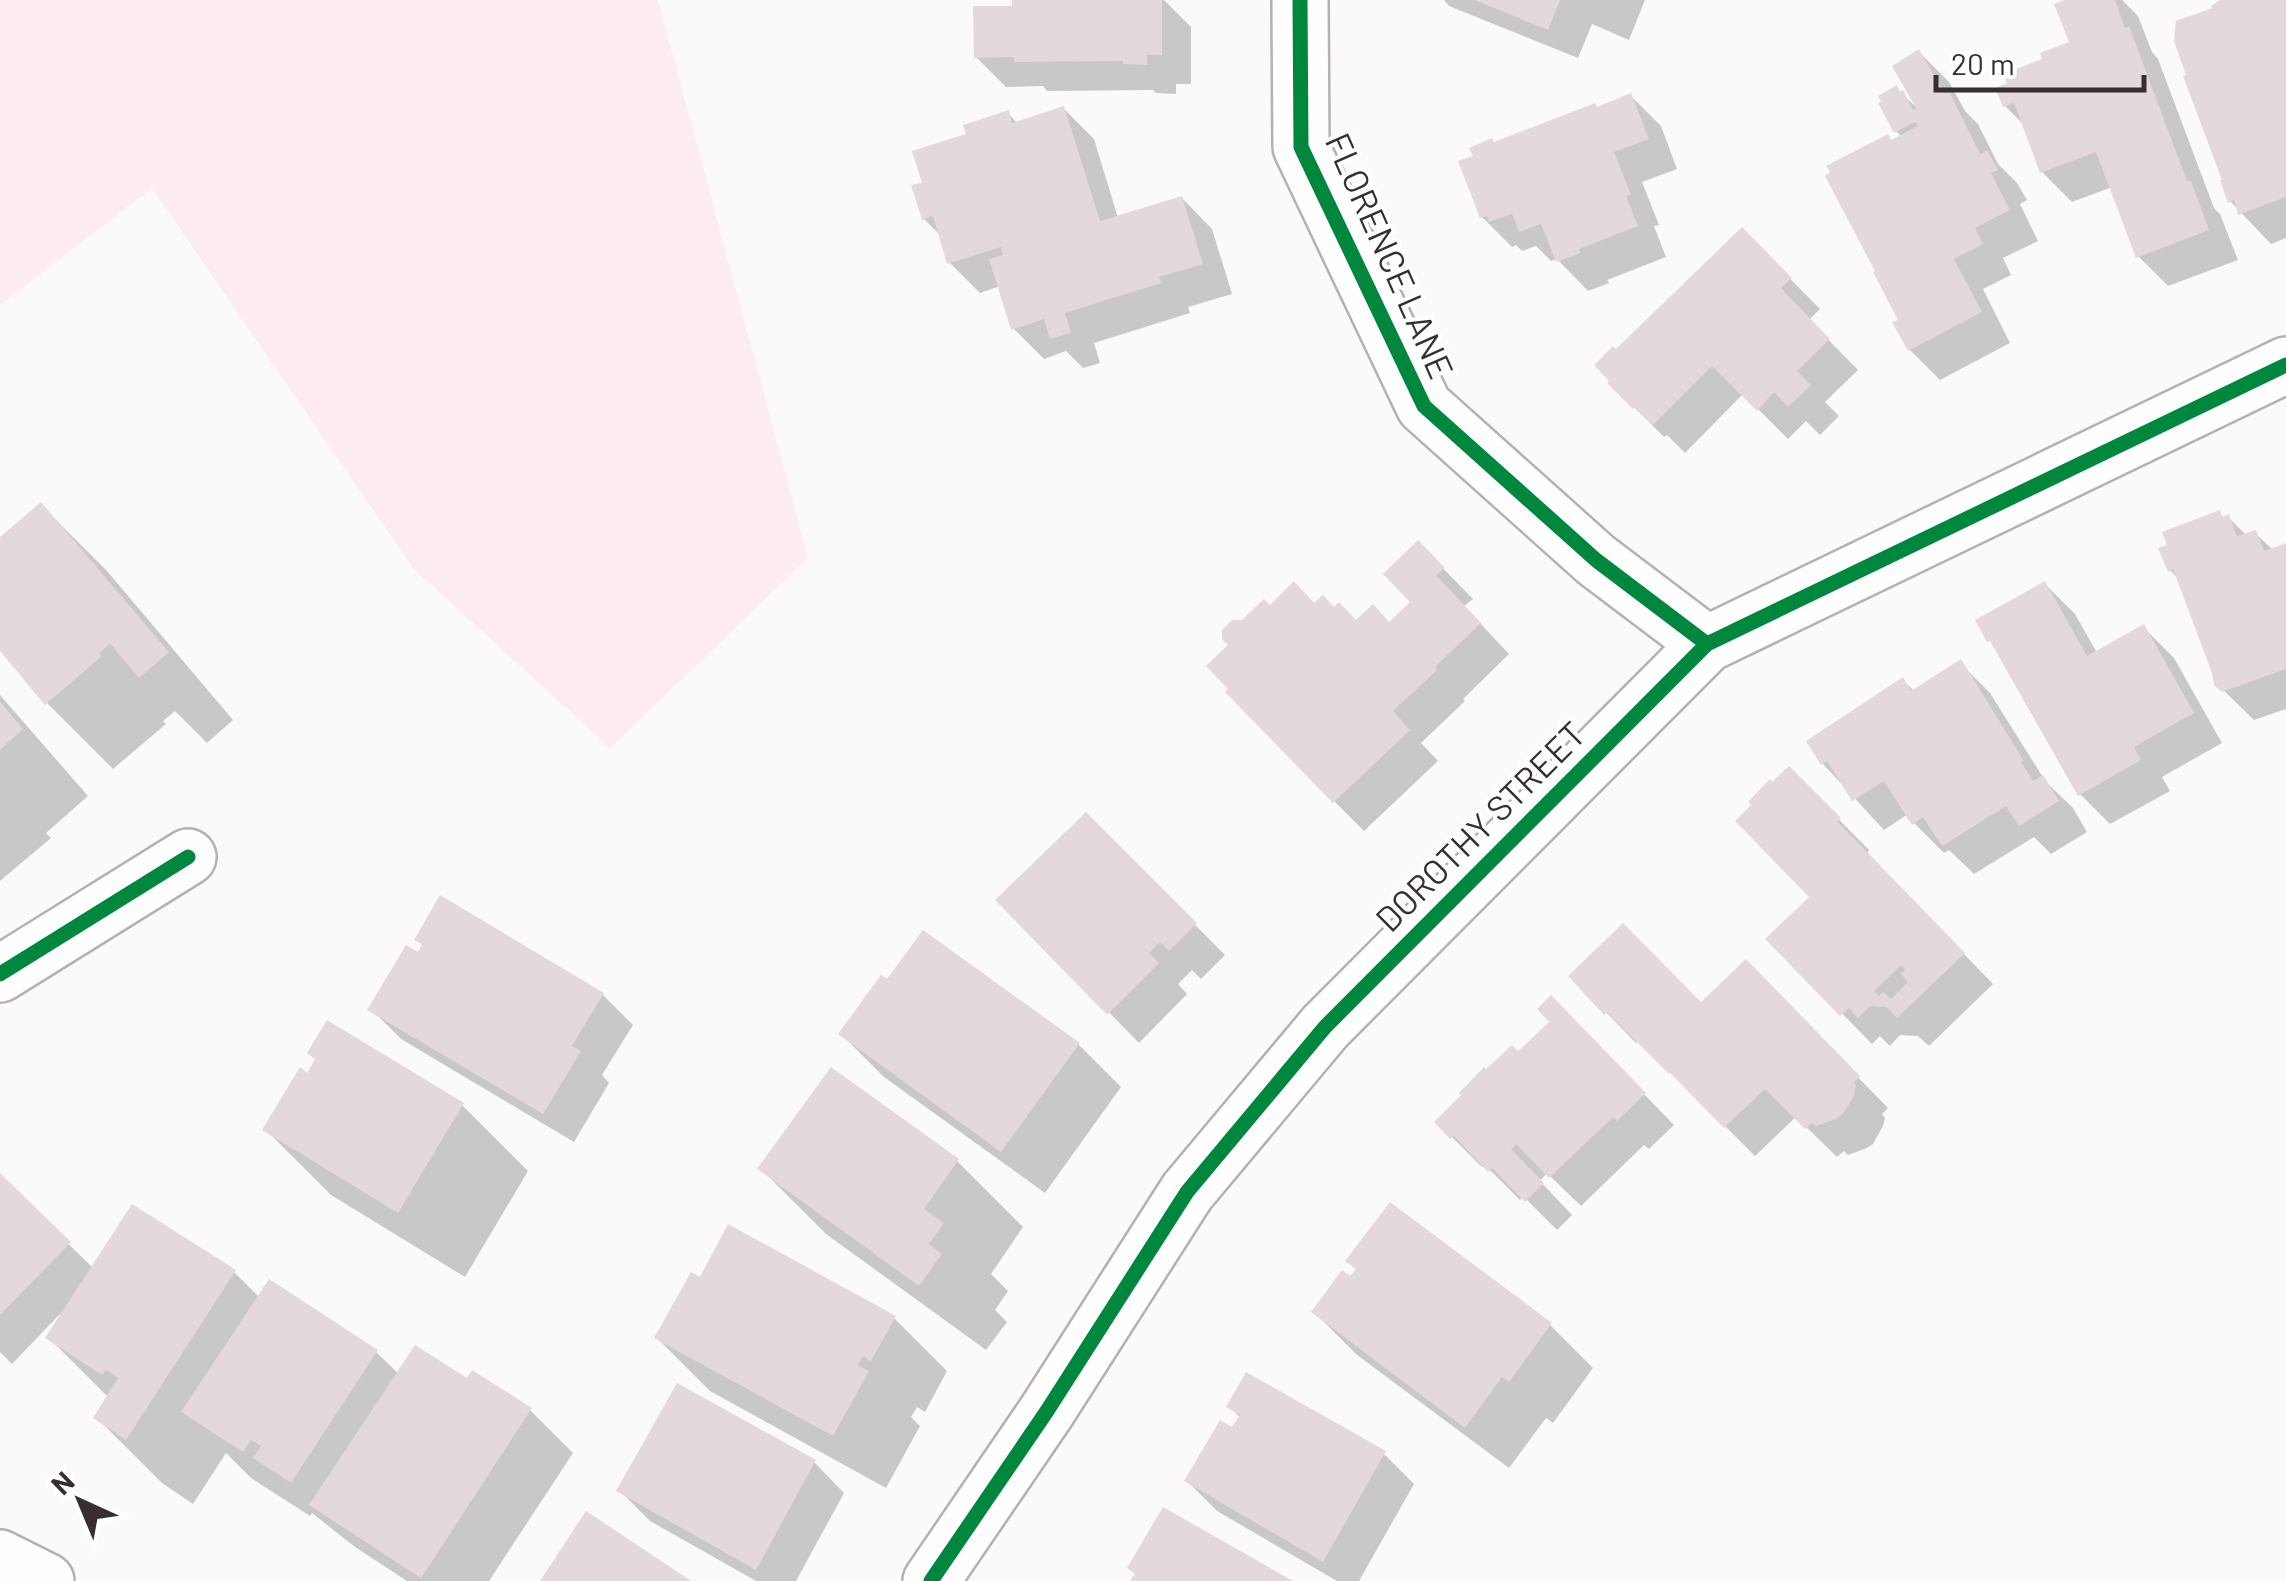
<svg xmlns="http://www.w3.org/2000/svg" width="2286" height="1581" font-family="Barlow,sans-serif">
<rect width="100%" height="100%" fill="#fcf9fa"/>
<!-- green -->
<path fill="#fcecf2" d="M0,0H658L808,558L610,748L413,568L152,188L0,305Z"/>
<!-- shadow -->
<g fill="#0003">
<path d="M1015,0H1164L1191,27V84H1176V94L1156,93L1153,90L1047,91L1043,86L1006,87L976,57L1015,8Z"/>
<path d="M1444,0H1645L1629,40L1592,24L1578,58L1449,6Z"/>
<path d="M2071,0H2122L2138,16L2152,52L2158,59L2214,208L2220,214L2238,260L2168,286L2138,256L2112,187L2072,202L2042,172L2025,126L2005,106L2046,60L2072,44Z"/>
<path d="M2224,0H2286V238L2271,244L2230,201L2216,10Z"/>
<path d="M1919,52L1949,82L1965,111L1978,124L1998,164L2017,183L2027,200L2020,204L2038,241L2003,258L2011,275L1983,289L2010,343L1940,380L1910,350L1901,321L1893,142L1902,137L1896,131V88L1917,108Z"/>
<path d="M1631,96L1661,126L1677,169L1642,182L1659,225L1654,226L1666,257L1607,280L1609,283L1588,291L1557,259L1551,261L1536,246L1522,251L1516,245L1512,247L1482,217L1494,144Z"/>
<path d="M1064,109L1094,139L1118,218L1182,198L1212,229L1232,294L1188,307L1190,313L1094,343L1100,363L1083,368L1066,351L1044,359L1014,329L1000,286L980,293L950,263L941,236L924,219L925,185L969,135L1008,113L1018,124Z"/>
<path d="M1742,230L1820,309L1809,320L1858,370L1825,402L1839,416L1820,435L1806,421L1788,439L1743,394L1685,453L1667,435L1664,437L1634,407L1616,352Z"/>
<path d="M41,505L107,571L233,720L207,743L175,711L163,721L166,724L113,769L47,703L0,647V540Z"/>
<path d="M2219,513L2225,519L2228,517L2247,536L2255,533L2273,550L2286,546V709L2254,720L2217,684L2180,581L2170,570Z"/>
<path d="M1418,543L1473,599L1464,606L1509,654L1463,699L1465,701L1421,743L1438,761L1364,831L1334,801L1231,645L1243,623L1270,608L1315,606L1334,610L1356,623L1390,624L1414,602Z"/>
<path d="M2045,584L2075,614L2097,653L2144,628L2174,658L2222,743L2162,777L2170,791L2110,824L2080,794Z"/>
<path d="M1960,663L1990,693L2046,782L2073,808L2087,832L2051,854L2034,837L1974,874L1949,850L1944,853L1914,823L1908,814L1884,830L1823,764L1810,742L1903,680L1915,692Z"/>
<path d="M0,695L88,796L46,833L51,838L0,881Z"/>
<path d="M1789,769L1869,850L1867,854L1993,984L1929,1046L1918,1036L1900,1035L1890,1046L1880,1036L1872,1044L1769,939L1813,897L1772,785Z"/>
<path d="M1086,815L1225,955L1201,979L1192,970L1178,984L1187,994L1139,1043L999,900Z"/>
<path d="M417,939L603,995L633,1025L602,1075L609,1083L574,1142L401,1039L371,1009L424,946Z"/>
<path d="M1746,963L1888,1108L1882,1114L1885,1118L1883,1126L1873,1144L1867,1148L1848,1155L1844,1151L1837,1157L1796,1117L1755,1156L1639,1040L1636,1043L1571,976L1702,1006Z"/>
<path d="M1581,1029L1674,1125L1649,1149L1644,1145L1581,1206L1547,1173L1540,1181L1572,1215L1557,1230L1523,1196L1520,1200L1485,1165L1482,1167L1437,1122L1518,1055Z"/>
<path d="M841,1034L1078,1044L1121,1087L1045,1193L884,1077Z"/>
<path d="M308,1076L462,1105L528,1171L465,1277L331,1195L265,1129Z"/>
<path d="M957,1161L1023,1227L991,1274L1008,1291L995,1310L1007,1322L986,1350L826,1234L760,1168Z"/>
<path d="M0,1177L93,1268L234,1272L260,1298L376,1352L399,1374L468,1381L530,1410L573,1453L489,1581H407L355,1547L312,1513L310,1516L251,1478L226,1453L193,1504L162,1483L96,1417L109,1398L48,1337L62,1316L60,1314L12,1364L0,1352Z"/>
<path d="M1351,1279L1550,1325L1593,1368L1553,1423L1546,1418L1509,1468L1357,1355L1314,1312Z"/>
<path d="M894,1318L947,1371L925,1412L917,1407L911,1417L920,1426L886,1488L710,1391L657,1338Z"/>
<path d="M1229,1407L1384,1454L1414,1484L1359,1581H1337L1217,1511L1187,1481L1233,1430L1241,1418Z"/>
<path d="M814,1462L844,1493L796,1581H756L650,1521L620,1491Z"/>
</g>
<!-- building -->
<g fill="#e3d8dd" fill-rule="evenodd">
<path d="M1012,0H1162V55H1147V65L1123,64V61L1014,62V57L974,58L973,6H1012Z"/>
<path d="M1475,0H1560L1548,30Z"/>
<path d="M2064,0H2115L2125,28L2129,26L2187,181H2191L2209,230L2136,258L2096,152L2040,173L2014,103L2003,107L1995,88L2007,83L2003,74L2042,59L2040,53L2069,42L2054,4Z"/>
<path d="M2220,0H2286V197L2238,215L2234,200L2228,203L2220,180H2222L2183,76L2186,75L2174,41L2176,21L2212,8L2211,6Z"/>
<path d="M1919,49L1945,94L1949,91L1980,154L1987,150L1998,170L1991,173L2010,210L1975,228L1983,244L1954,259L1982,312L1908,351L1892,322L1898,320L1873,272L1875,271L1825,176L1830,172L1826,166L1888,134L1891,140L1918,126L1915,122L1894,133L1878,103L1881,102L1878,96L1897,85L1900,92L1903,90L1913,110L1916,108L1892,66Z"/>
<path d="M1631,93L1649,139L1614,152L1631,195L1626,196L1638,226L1579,249L1581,253L1556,262L1541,224L1519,232L1512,214L1489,222L1487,216L1480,218L1458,161L1473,156L1469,148L1492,138L1494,142L1595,103L1597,107Z"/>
<path d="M1064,106L1100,221L1182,196L1203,264L1159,277L1161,283L1065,313L1071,333L1050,339L1044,319L1011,330L989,259L1003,255L1001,247L947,264L933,216L922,220L911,185L922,183L912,151L966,134L963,125L1009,110L1012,123Z"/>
<path d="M1742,227L1792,278L1781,288L1830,339L1797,371L1811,385L1788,407L1774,392L1757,411L1712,366L1653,425L1635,407L1633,409L1607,383L1609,381L1594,365L1613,346L1616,349Z"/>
<path d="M41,502L169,652L139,678L110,644L99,653L102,656L45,705L0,651V537Z"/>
<path d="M2220,510L2222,517L2229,514L2237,536L2256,530L2264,551L2286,543V669L2222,692L2214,685L2212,673L2173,569L2168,572L2158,548L2167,545L2162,532Z"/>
<path d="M1418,540L1445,568L1436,575L1481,623L1435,667L1437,670L1393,711L1410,730L1333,803L1225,692L1228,689L1206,666L1228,645L1222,639V630L1232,620H1242L1264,599L1270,605L1294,581L1314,603L1323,595L1334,607L1339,602L1356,620L1373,604L1389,622L1410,602L1383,574Z"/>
<path d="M2045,581L2087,656L2144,624L2194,713L2134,747L2141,760L2078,796L1990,641L1987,642L1975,620Z"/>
<path d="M1961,659L2024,761L2021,762L2033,781L2043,775L2059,801L2019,826L2006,806L1942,846L1923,817L1912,825L1884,781L1852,801L1827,761L1821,765L1806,741L1903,677L1911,691Z"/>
<path d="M0,702L23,729L0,750Z"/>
<path d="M1789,766L1841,818L1838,822L1965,953L1897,1018L1886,1007L1870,1006L1858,1018L1849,1008L1840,1016L1765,939L1809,897L1735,821L1751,805L1748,802L1770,779L1772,782ZM1901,965L1905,970L1901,974L1908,982L1891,999L1883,992L1879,996L1874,991Z"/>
<path d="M1086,812L1197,923L1169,951L1160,942L1149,953L1159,963L1107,1015L995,900Z"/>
<path d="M440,895L604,993L572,1046L581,1051L543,1114L367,1010L406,945L418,952L422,944L414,940Z"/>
<path d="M1623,923L1701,1002L1746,959L1860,1076L1854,1083L1856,1085L1854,1096L1843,1114L1836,1119L1816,1126L1812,1123L1805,1129L1765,1089L1724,1128L1670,1073L1669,1074L1607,1012L1604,1015L1568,976Z"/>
<path d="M923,930L1080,1043L1001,1152L838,1034L881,975L887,979Z"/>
<path d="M1551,995L1646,1093L1617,1121L1613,1117L1549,1178L1516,1144L1511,1149L1544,1183L1525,1202L1492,1168L1488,1172L1454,1136L1450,1139L1434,1122L1461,1095L1459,1093L1484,1067L1486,1069L1512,1045L1518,1051L1549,1022L1537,1009Z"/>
<path d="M327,1020L464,1103L398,1213L262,1130L300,1067L307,1073L315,1059L307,1053Z"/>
<path d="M831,1067L959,1159L924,1209L944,1223L929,1244L942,1254L919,1286L757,1169Z"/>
<path d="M0,1173L71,1242L0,1315Z"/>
<path d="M1390,1202L1552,1323L1509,1382L1502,1377L1465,1428L1311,1312L1342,1270L1350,1276L1356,1269L1345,1261Z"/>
<path d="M132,1204L236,1270L126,1440L93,1418L118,1378L106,1370L102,1375L45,1338Z"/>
<path d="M728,1224L896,1316L871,1361L863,1356L858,1365L869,1371L833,1436L654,1338L691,1272L700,1277Z"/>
<path d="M269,1279L378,1350L291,1483L253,1458L261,1446L251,1440L243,1452L181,1412Z"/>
<path d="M415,1345L467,1378L472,1370L532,1408L421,1578L309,1505Z"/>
<path d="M1246,1372L1386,1451L1323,1562L1184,1481L1220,1420L1232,1427L1240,1415L1226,1407Z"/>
<path d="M677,1383L816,1460L756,1570L616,1491Z"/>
<path d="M1163,1507L1293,1581H1130L1135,1574L1127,1568Z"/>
<path d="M586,1511L691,1581H540Z"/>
</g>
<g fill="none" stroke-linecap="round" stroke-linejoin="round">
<!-- minor casing -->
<g stroke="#b6b0b3" stroke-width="60">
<g id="minor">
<path d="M1300,0L1301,147L1424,406L1596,560L1707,644"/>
<path d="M0,974L188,857"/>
<path d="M0,1558L46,1581"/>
<path d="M931,1581L1047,1411L1187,1192L1325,1027L1707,644L2286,365"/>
</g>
</g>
<!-- minor -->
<use href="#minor" stroke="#fffefe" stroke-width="55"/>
<!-- cycleway casing -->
<g stroke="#fff" stroke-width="21">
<g id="cycleway">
<path d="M1300,0L1301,147L1424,406L1596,560L1707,644"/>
<path d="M0,974L188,857"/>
<path d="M931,1581L1047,1411L1187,1192L1325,1027L1707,644L2286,365"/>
</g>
</g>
<!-- cycleway -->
<use href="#cycleway" stroke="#00873e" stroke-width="15"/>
</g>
<g text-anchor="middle" stroke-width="8" stroke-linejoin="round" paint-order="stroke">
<!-- street labels -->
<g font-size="35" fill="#382e32" stroke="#fff">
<text transform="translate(1389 256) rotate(66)" y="12">FLORENCE LANE</text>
<text transform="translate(1481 827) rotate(-45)" y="12">DOROTHY STREET</text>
</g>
</g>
<!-- north arrow -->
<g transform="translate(80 1501) rotate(316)" stroke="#ffffff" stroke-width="8" paint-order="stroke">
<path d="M0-8L18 38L0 25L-18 38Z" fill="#382e32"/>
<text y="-15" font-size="28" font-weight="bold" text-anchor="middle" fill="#382e32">N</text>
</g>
<!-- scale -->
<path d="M1936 75v15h208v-15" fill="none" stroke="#382e32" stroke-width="5"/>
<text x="1951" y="75" font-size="30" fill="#382e32" stroke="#ffffff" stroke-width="8" paint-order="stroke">20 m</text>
</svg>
